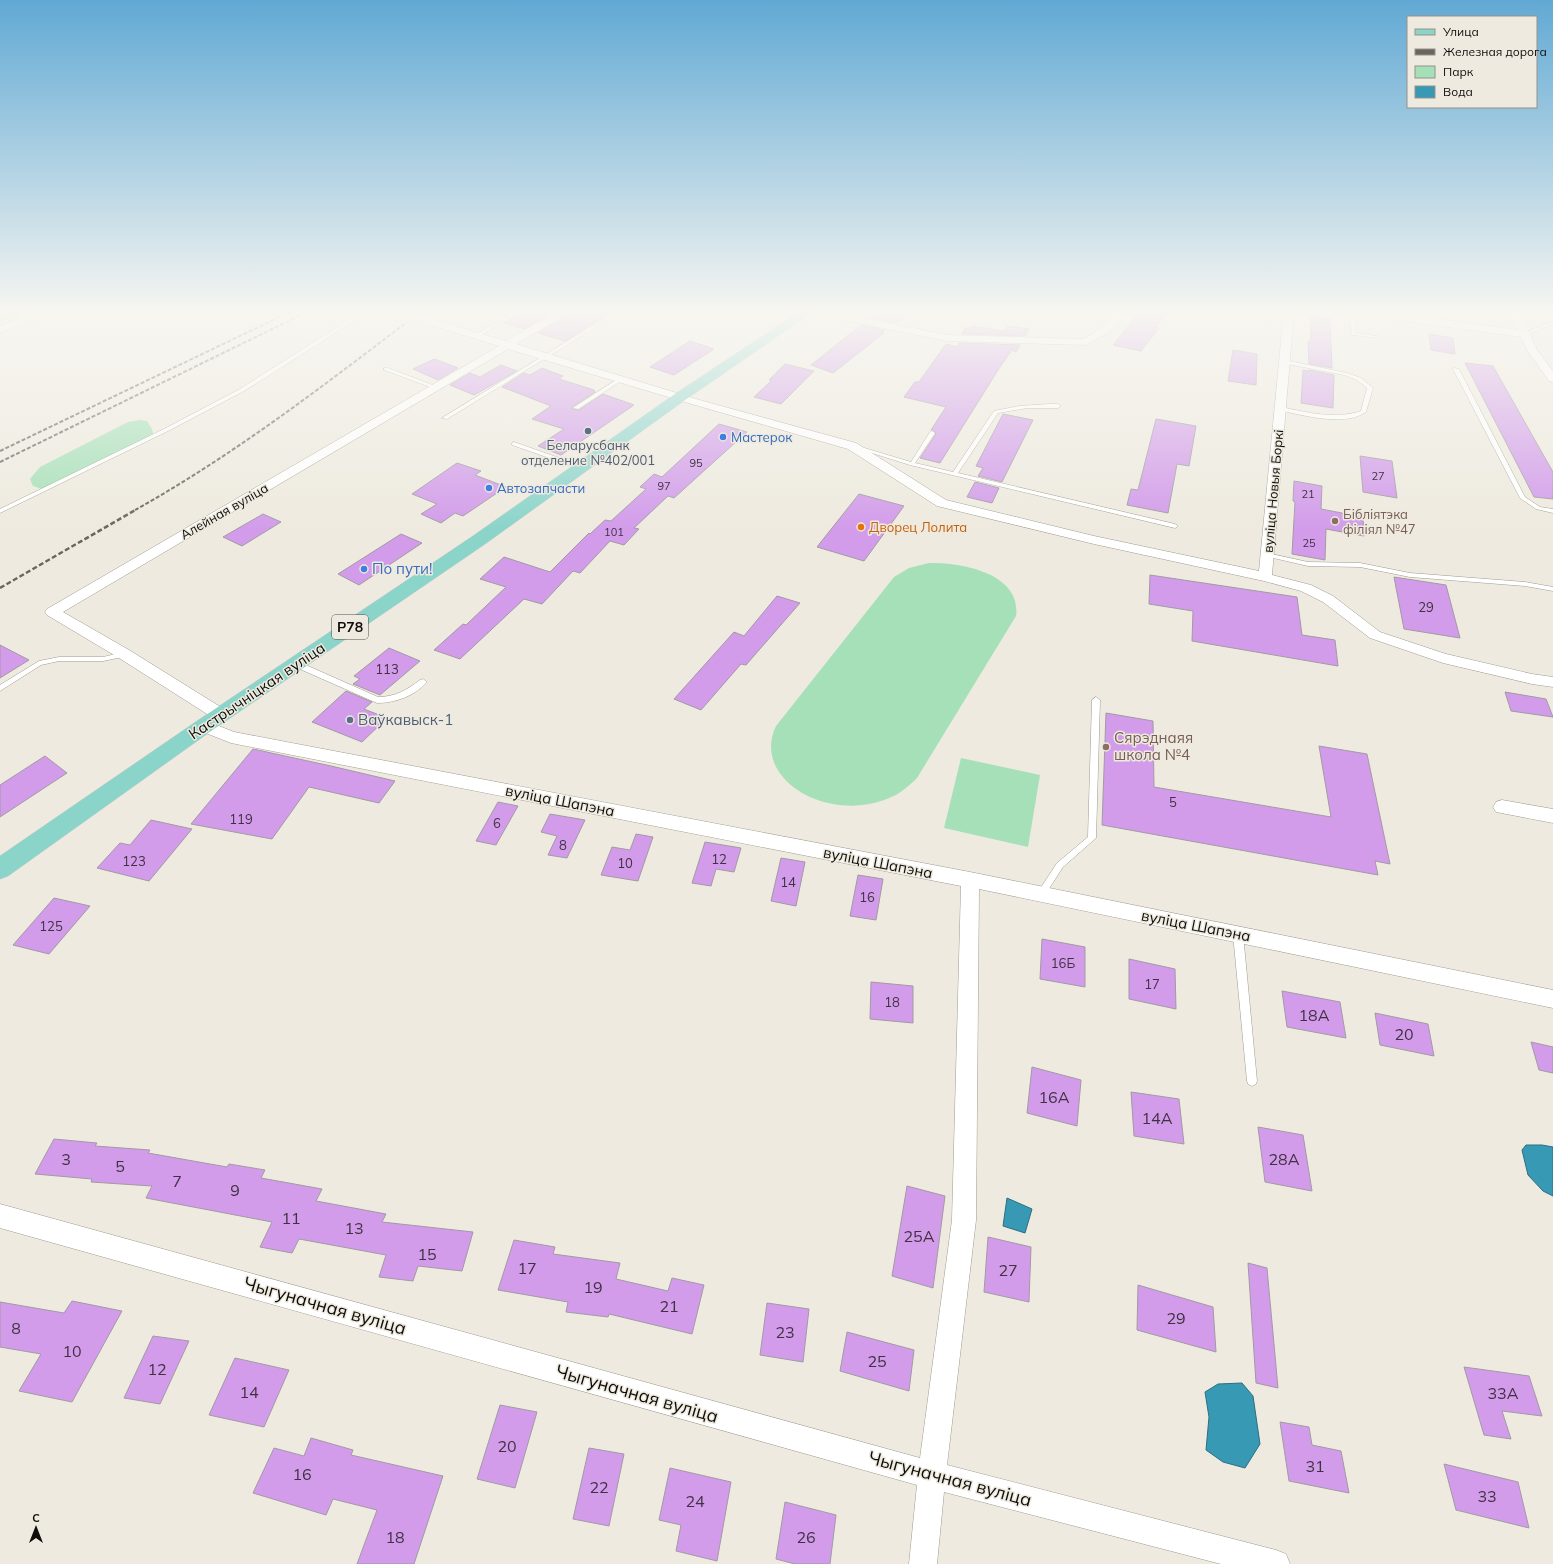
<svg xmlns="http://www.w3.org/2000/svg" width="1553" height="1564" font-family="Mulish,sans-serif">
<rect width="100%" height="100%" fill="#eeeadf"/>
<!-- green -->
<g fill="#a6e0b8">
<path d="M0,310H31L0,322Z"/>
<path d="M139,420L147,421L152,429L153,434L53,487L42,489L33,486L30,479L40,467L128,422Z"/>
<path d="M929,563C960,562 1022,573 1016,616L917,778C907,788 897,796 884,800C868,806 849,807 833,804C796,798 757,766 776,726L894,577L909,568Z"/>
<path d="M961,758L1040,775L1028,847L944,828Z"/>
</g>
<!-- water -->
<g fill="#3899b5" stroke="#2c6f82">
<path d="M1526,1145H1542L1553,1147V1196L1543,1191L1528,1175L1522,1150Z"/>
<path d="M1007,1198L1032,1209L1025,1233L1003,1226Z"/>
<path d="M1242,1383L1253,1396L1260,1444L1245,1468L1223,1462L1206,1450L1209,1417L1205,1392L1218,1384Z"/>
</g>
<!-- building -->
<g fill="#d29cea" stroke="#a19aa4">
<path d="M525,310H558L524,329L504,323Z"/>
<path d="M573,310H615L565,341L538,333L571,313Z"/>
<path d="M882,310H914L895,323L871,318Z"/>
<path d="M1141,310H1168L1156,327L1159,328L1141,351L1113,345Z"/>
<path d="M1310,316L1330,319L1332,368L1309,364L1308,341L1311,342Z"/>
<path d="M861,325L885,330L881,332L884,333L833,373L811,365Z"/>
<path d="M971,326L1004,331L1008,326L1029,329L1025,336L962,334L965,328H970Z"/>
<path d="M1429,334L1453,338L1455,354L1431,350Z"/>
<path d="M690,341L714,349L674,375L650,367Z"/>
<path d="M959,343L1020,345L1016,352L1012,350L998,370L940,463L920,458L936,434L933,430H931L946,407L904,397L915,382H919L946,344L957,347Z"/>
<path d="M1233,350L1257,354L1256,385L1228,381Z"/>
<path d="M434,359L440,361L458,368L438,380L413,369Z"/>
<path d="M1465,363L1493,366L1553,472V499L1534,497Z"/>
<path d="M785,364L814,371L781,404L754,397L772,380H769Z"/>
<path d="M501,365L517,371L474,395L450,385L470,373L480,377Z"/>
<path d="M542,368L563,376L559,379L594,390L595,392L572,407L573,409L579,410L603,394L634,405L561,455L538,446L564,429L532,419L551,406L502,387L524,373L530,375Z"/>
<path d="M1303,370L1309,371V370L1334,375L1333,408L1301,403Z"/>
<path d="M1003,414L1033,420L1002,482L978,476L983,468L976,466Z"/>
<path d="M1156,419L1196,426L1189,466L1177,464L1168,513L1127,505L1131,489L1138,490Z"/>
<path d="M719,424L747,432L674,498L668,496L634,528L639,529L624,545L610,541L580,573L573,571L542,604L524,599L460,659L434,650L463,624L466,625L506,587L480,579L504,557L550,572L589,533L590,534L605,520L611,521L646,489L640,487L654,474L662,477Z"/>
<path d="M1360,456L1392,461L1397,498L1363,492Z"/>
<path d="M457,463L481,471L475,475L506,487L463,516L455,513L441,523L421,514L437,504L412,494Z"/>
<path d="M1294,481L1322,486L1321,509L1363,517L1364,536L1326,529L1325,560L1292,554L1295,502L1293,501Z"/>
<path d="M975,482L999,488L992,503L967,497Z"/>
<path d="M859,494L904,506L864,561L817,547Z"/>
<path d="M263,514L281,522L242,546L223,537Z"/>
<path d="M401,534L422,543L359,585L338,574Z"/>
<path d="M1150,575L1297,597L1302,635L1335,640L1338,666L1192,641L1193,611L1149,604Z"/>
<path d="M1394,577L1446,585L1460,638L1404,629Z"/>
<path d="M777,596L800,603L746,665L741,664L701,710L674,699L734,632L744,636Z"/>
<path d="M0,645L29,660L0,678Z"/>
<path d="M389,648L420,661L380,695L353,684L360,679L354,676Z"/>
<path d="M346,691L372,702L364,709L387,718L362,742L312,722Z"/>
<path d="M1505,692L1546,699L1553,717L1511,711Z"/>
<path d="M1106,713L1153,721L1154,787L1331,817L1319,746L1367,754L1390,864L1375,861L1378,875L1102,825Z"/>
<path d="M253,749L331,766L395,781L379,803L309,787L272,839L191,824Z"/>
<path d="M45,756L67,773L0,817V785Z"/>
<path d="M498,802L518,806L496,845L476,841Z"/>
<path d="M550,814L585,820L567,858L548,855L557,836L541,832Z"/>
<path d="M151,820L192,829L149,881L97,868L120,843L130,845Z"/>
<path d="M636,834L653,837L638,881L601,875L612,847L630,850Z"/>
<path d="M705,842L741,848L734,872L716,869L711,886L692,883Z"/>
<path d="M781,858L805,862L796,906L771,901Z"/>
<path d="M858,875L883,879L876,920L850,916Z"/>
<path d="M54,898L90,906L49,954L13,945Z"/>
<path d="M1042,939L1085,947V987L1040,979Z"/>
<path d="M1129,959L1175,969L1176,1009L1129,999Z"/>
<path d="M871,982L913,986V1023L870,1019Z"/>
<path d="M1282,991L1340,1002L1346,1038L1287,1027Z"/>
<path d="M1375,1013L1428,1024L1434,1056L1380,1045Z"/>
<path d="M1531,1042L1553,1047V1073L1539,1070Z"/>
<path d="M1032,1067L1081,1080L1077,1126L1027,1113Z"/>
<path d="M1131,1092L1179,1099L1184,1144L1134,1136Z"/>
<path d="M1258,1127L1303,1135L1312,1191L1265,1182Z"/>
<path d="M54,1139L97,1143L95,1146L150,1150L148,1153L227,1167L229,1164L265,1170L261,1178L322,1189L316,1201L386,1214L382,1222L473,1232L462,1271L418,1266L413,1281L379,1277L386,1255L299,1239L292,1253L260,1247L272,1222L146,1198L152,1186L91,1182L92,1179L35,1174Z"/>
<path d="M907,1186L945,1196L933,1288L892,1276Z"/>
<path d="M988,1237L1031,1247L1029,1302L984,1292Z"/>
<path d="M514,1240L555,1247L553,1254L620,1263L616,1279L668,1291L672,1278L704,1285L692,1334L609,1314L608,1317L566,1312L568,1302L498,1290Z"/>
<path d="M1248,1263L1267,1268L1278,1388L1256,1383Z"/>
<path d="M1138,1285L1213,1307L1216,1352L1137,1330Z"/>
<path d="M72,1301L122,1311L72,1402L19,1391L41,1354L0,1347V1302L64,1313Z"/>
<path d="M767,1303L809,1309L803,1362L760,1355Z"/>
<path d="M847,1332L914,1350L909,1391L840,1371Z"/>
<path d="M153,1336L189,1341L160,1404L124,1398Z"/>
<path d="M235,1358L289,1370L264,1427L209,1415Z"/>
<path d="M1464,1367L1529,1376L1542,1416L1502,1411L1511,1439L1484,1435Z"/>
<path d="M500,1405L537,1412L515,1488L477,1479Z"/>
<path d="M1280,1422L1309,1427L1312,1445L1341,1451L1349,1493L1289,1481Z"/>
<path d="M311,1438L353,1450L351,1455L443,1476L414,1564H357L377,1510L333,1499L326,1515L253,1493L274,1448L304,1456Z"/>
<path d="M589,1448L624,1454L609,1526L573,1519Z"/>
<path d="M1444,1464L1518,1482L1529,1528L1456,1510Z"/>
<path d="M670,1468L731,1482L717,1561L676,1551L681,1525L659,1520Z"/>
<path d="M785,1502L836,1515L830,1564H795L776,1559Z"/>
</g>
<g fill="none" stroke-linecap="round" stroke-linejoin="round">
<!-- service casing -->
<g stroke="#a09c91" stroke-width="1">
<g id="service">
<path d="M377,310H382L351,323L244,391L170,430L0,513V509L166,428L240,389L347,321Z"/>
<path d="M518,310H523L479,336L475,335Z"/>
<path d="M1349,310H1353L1356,333L1376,336H1378V338L1352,335Z"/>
<path d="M1424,310H1428L1434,322V323H1430Z"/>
<path d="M1553,321V324L1526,335L1522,334Z"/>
<path d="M597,323L601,324L447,419L442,418Z"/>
<path d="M1284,360L1347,373L1361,378L1373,388L1366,412C1344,427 1302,415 1278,410L1277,409L1280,407C1307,412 1334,420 1361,411L1367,388L1357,380L1344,375L1282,363L1281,362Z"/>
<path d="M384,368H388L438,387L433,388L384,370Z"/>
<path d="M1454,368L1459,369L1525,497L1540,507L1553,509V513L1536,509L1520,498L1453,369Z"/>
<path d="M619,378L624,379L578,409L573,408Z"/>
<path d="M1050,404H1058L1061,406L1058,408H1027L998,413L958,473L1175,524L1178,526L1177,527L1175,528L910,465L856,448L861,447L911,462L930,432L932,431L935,433L915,463L953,472L994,411L1019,406Z"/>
<path d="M514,442L582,466L583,467L578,468L512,445V443Z"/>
<path d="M1267,553L1308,562L1360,563L1410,573L1525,582L1553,587V591L1525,586L1410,577L1360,567L1308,566L1265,556L1264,555Z"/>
<path d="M124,652H127L128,654L127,656L103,661H59L41,665L0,691V685L39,661L59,657H103Z"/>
<path d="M293,662H299L378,697C395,697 407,690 420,680L423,679L427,682C415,696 395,703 377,703L293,666L292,664Z"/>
<path d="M1096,697L1100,700L1096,838L1063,867L1043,898L1040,899L1037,898L1036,895L1057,863L1088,837L1092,700Z"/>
<path d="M1238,930L1241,931L1243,934L1257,1081L1256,1084L1252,1086L1248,1084L1247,1081L1233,934L1235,931Z"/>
</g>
</g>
<!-- minor casing -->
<g stroke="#a09c91" stroke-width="1">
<g id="minor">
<path d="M43,310H56L54,312L0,333V326Z"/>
<path d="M386,310H400L506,341L560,310H572L570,312L516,344L703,401L856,443L946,500L1094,536L1259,571L1284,310H1294L1272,575L1311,585L1333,596L1380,632L1446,654L1532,674L1553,677V687L1532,684L1443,663L1370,638L1323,602L1301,591L1264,581L1094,544L937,506L848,449L695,405L508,349L63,612L129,650L227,711L229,715L227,719L221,721L215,719L119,658L47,615L45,612L47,609L499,346L388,312Z"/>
<path d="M805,310H823L947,335L1084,339L1101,328L1118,310H1128L1109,332L1086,345L947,341L810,313Z"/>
<path d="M1341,310H1366L1518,330L1512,318L1506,310H1516L1522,317L1537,350L1553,371V382L1549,381L1527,350L1521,337L1346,313Z"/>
<path d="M204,720L234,732L970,872L1553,990V1008L979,889L976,1220L947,1465L1276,1550L1286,1554L1290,1564H1221L944,1492L937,1564H909L917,1485L0,1228V1204L920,1458L952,1220L961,886L231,743L198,730L196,726L198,722Z"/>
<path d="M1502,800L1553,809V823L1496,812L1493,807L1496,802Z"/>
</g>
</g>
<!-- primary casing -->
<g stroke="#cacac9" stroke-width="1">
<path id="primary" d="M802,310H816L685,400L485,544L211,731L8,876L0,879V856L197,721L473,536L675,394Z"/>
</g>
<!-- service -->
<use href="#service" fill="#fff" fill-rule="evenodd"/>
<!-- minor -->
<use href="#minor" fill="#fff" fill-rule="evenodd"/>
<!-- primary -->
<use href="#primary" fill="#8bd4ca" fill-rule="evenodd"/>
<!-- rail-far1 -->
<g stroke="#68665f" stroke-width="2" stroke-dasharray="4 2" stroke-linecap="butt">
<path d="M0,451L294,310"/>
<path d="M0,462L311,310"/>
<path d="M135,510C232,456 319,389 407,322"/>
</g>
<!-- rail -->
<path stroke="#68665f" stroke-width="2.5" stroke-dasharray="5 2.5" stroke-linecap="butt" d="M0,588L137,509"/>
</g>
<!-- sky -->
<linearGradient id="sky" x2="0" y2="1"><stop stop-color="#61a9d4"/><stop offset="0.59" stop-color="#f7f6f1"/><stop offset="1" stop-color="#f7f6f1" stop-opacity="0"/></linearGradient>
<rect width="1553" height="529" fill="url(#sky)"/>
<!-- markers -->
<g fill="#5c6f8a" stroke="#eeeadf" stroke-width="1.5">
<circle cx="588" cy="431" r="4"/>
<circle cx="350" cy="720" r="4"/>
</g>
<g fill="#3f7fe0" stroke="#eeeadf" stroke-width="1.5">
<circle cx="723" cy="437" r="4"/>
<circle cx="489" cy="488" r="4"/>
<circle cx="364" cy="569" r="4"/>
</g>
<g fill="#8d6e63" stroke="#eeeadf" stroke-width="1.5">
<circle cx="1335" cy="521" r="4"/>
<circle cx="1106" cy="747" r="4"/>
</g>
<circle fill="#e8710a" stroke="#eeeadf" stroke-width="1.5" cx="861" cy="527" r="4"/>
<g text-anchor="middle" stroke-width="3" stroke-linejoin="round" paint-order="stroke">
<!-- far-number labels -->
<g font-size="11" fill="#403142">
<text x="696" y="467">95</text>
<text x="1378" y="480">27</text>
<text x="664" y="490">97</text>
<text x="1308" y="498">21</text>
<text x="614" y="536">101</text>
<text x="1309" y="547">25</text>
</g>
<!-- far-shop labels -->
<g font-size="13" fill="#366cbe" stroke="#eeeadf" text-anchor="start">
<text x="731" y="442">Мастерок</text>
<text x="497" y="493">Автозапчасти</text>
</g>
<!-- far-service labels -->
<g font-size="13" fill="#4e5e75" stroke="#eeeadf">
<text x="588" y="450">Беларусбанк<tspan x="588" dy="15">отделение №402/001</tspan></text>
</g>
<!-- far-street labels -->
<g font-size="13" fill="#0f0d0a" stroke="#eeeadf">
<text transform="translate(1273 491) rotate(-85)" y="5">вуліца Новыя Боркі</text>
<text transform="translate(224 511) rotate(-30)" y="5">Алейная вуліца</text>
</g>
<!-- far-education labels -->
<g font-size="13" fill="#785e54" stroke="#eeeadf" text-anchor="start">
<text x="1343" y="519">Бібліятэка<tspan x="1343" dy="15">філіял №47</tspan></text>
</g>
<!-- far-food labels -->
<g font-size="13" fill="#c56008" stroke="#eeeadf" text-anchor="start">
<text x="869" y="532">Дворец Лолита</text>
</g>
<!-- number labels -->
<g font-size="13" fill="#403142">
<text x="1426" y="612">29</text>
<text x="387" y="674">113</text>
<text x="1173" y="807">5</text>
<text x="241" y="824">119</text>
<text x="497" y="828">6</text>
<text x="563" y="850">8</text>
<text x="719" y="864">12</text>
<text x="134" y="866">123</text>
<text x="625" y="868">10</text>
<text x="788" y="887">14</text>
<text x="867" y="902">16</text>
<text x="51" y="931">125</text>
<text x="1063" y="968">16Б</text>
<text x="1152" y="989">17</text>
<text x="892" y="1007">18</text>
</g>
<!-- shield labels -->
<rect fill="#eeeadf" stroke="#524f4a" stroke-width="1" x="332" y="615" width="36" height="24" rx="3"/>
<g font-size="14" font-weight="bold" fill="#0f0d0a">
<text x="350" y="632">Р78</text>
</g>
<!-- shop labels -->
<g font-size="15" fill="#366cbe" stroke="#eeeadf" text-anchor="start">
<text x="372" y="574">По пути!</text>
</g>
<!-- street labels -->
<g font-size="15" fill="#0f0d0a" stroke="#eeeadf">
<text transform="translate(257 691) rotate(-34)" y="5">Кастрычніцкая вуліца</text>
<text transform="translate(560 801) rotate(11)" y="5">вуліца Шапэна</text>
<text transform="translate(878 863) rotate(11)" y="5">вуліца Шапэна</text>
<text transform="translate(1196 926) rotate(11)" y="5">вуліца Шапэна</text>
</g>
<!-- service labels -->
<g font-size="15" fill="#4e5e75" stroke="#eeeadf" text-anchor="start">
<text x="358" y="725">Ваўкавыск-1</text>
</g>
<!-- education labels -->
<g font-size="15" fill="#785e54" stroke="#eeeadf" text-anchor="start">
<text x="1114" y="743">Сярэднаяя<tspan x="1114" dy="17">школа №4</tspan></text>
</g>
<!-- near-number labels -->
<g font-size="16" fill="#403142">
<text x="1314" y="1021">18А</text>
<text x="1404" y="1040">20</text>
<text x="1054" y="1103">16А</text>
<text x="1157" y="1124">14А</text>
<text x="66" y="1165">3</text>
<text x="1284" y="1165">28А</text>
<text x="120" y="1172">5</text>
<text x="177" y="1187">7</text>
<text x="235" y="1196">9</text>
<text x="291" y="1224">11</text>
<text x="354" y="1234">13</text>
<text x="919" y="1242">25А</text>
<text x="427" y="1260">15</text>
<text x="527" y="1274">17</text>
<text x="1008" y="1276">27</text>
<text x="593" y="1293">19</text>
<text x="669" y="1312">21</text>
<text x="1176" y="1324">29</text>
<text x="16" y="1334">8</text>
<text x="785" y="1338">23</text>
<text x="72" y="1357">10</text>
<text x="877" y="1367">25</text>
<text x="157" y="1375">12</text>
<text x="249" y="1398">14</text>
<text x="1503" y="1399">33А</text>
<text x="507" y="1452">20</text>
<text x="1315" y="1472">31</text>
<text x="302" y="1480">16</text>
<text x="599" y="1493">22</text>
<text x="1487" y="1502">33</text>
<text x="695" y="1507">24</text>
<text x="395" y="1543">18</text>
<text x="806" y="1543">26</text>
</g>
<!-- near-street labels -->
<g font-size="18" fill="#0f0d0a" stroke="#eeeadf">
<text transform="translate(325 1306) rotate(16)" y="6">Чыгуначная вуліца</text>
<text transform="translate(637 1394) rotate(16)" y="6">Чыгуначная вуліца</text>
<text transform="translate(950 1479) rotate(15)" y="6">Чыгуначная вуліца</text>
</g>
</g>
<!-- legend -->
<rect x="1407" y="16" width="130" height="92" fill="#eeeadf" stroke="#95928a"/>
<rect x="1415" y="29" width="20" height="6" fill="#8bd4ca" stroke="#95928a"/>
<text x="1443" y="36" font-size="12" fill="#0f0d0a">Улица</text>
<rect x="1415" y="49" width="20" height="6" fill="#68665f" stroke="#95928a"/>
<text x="1443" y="56" font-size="12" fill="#0f0d0a">Железная дорога</text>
<rect x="1415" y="66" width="20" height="12" fill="#a6e0b8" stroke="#95928a"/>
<text x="1443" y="76" font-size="12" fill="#0f0d0a">Парк</text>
<rect x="1415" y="86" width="20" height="12" fill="#3899b5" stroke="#95928a"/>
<text x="1443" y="96" font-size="12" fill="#0f0d0a">Вода</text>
<!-- north arrow -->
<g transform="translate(36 1528)" stroke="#eeeadf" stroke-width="3" paint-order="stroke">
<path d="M0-3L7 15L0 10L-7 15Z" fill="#0f0d0a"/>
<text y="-6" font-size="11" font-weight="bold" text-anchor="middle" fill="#0f0d0a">С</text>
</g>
</svg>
